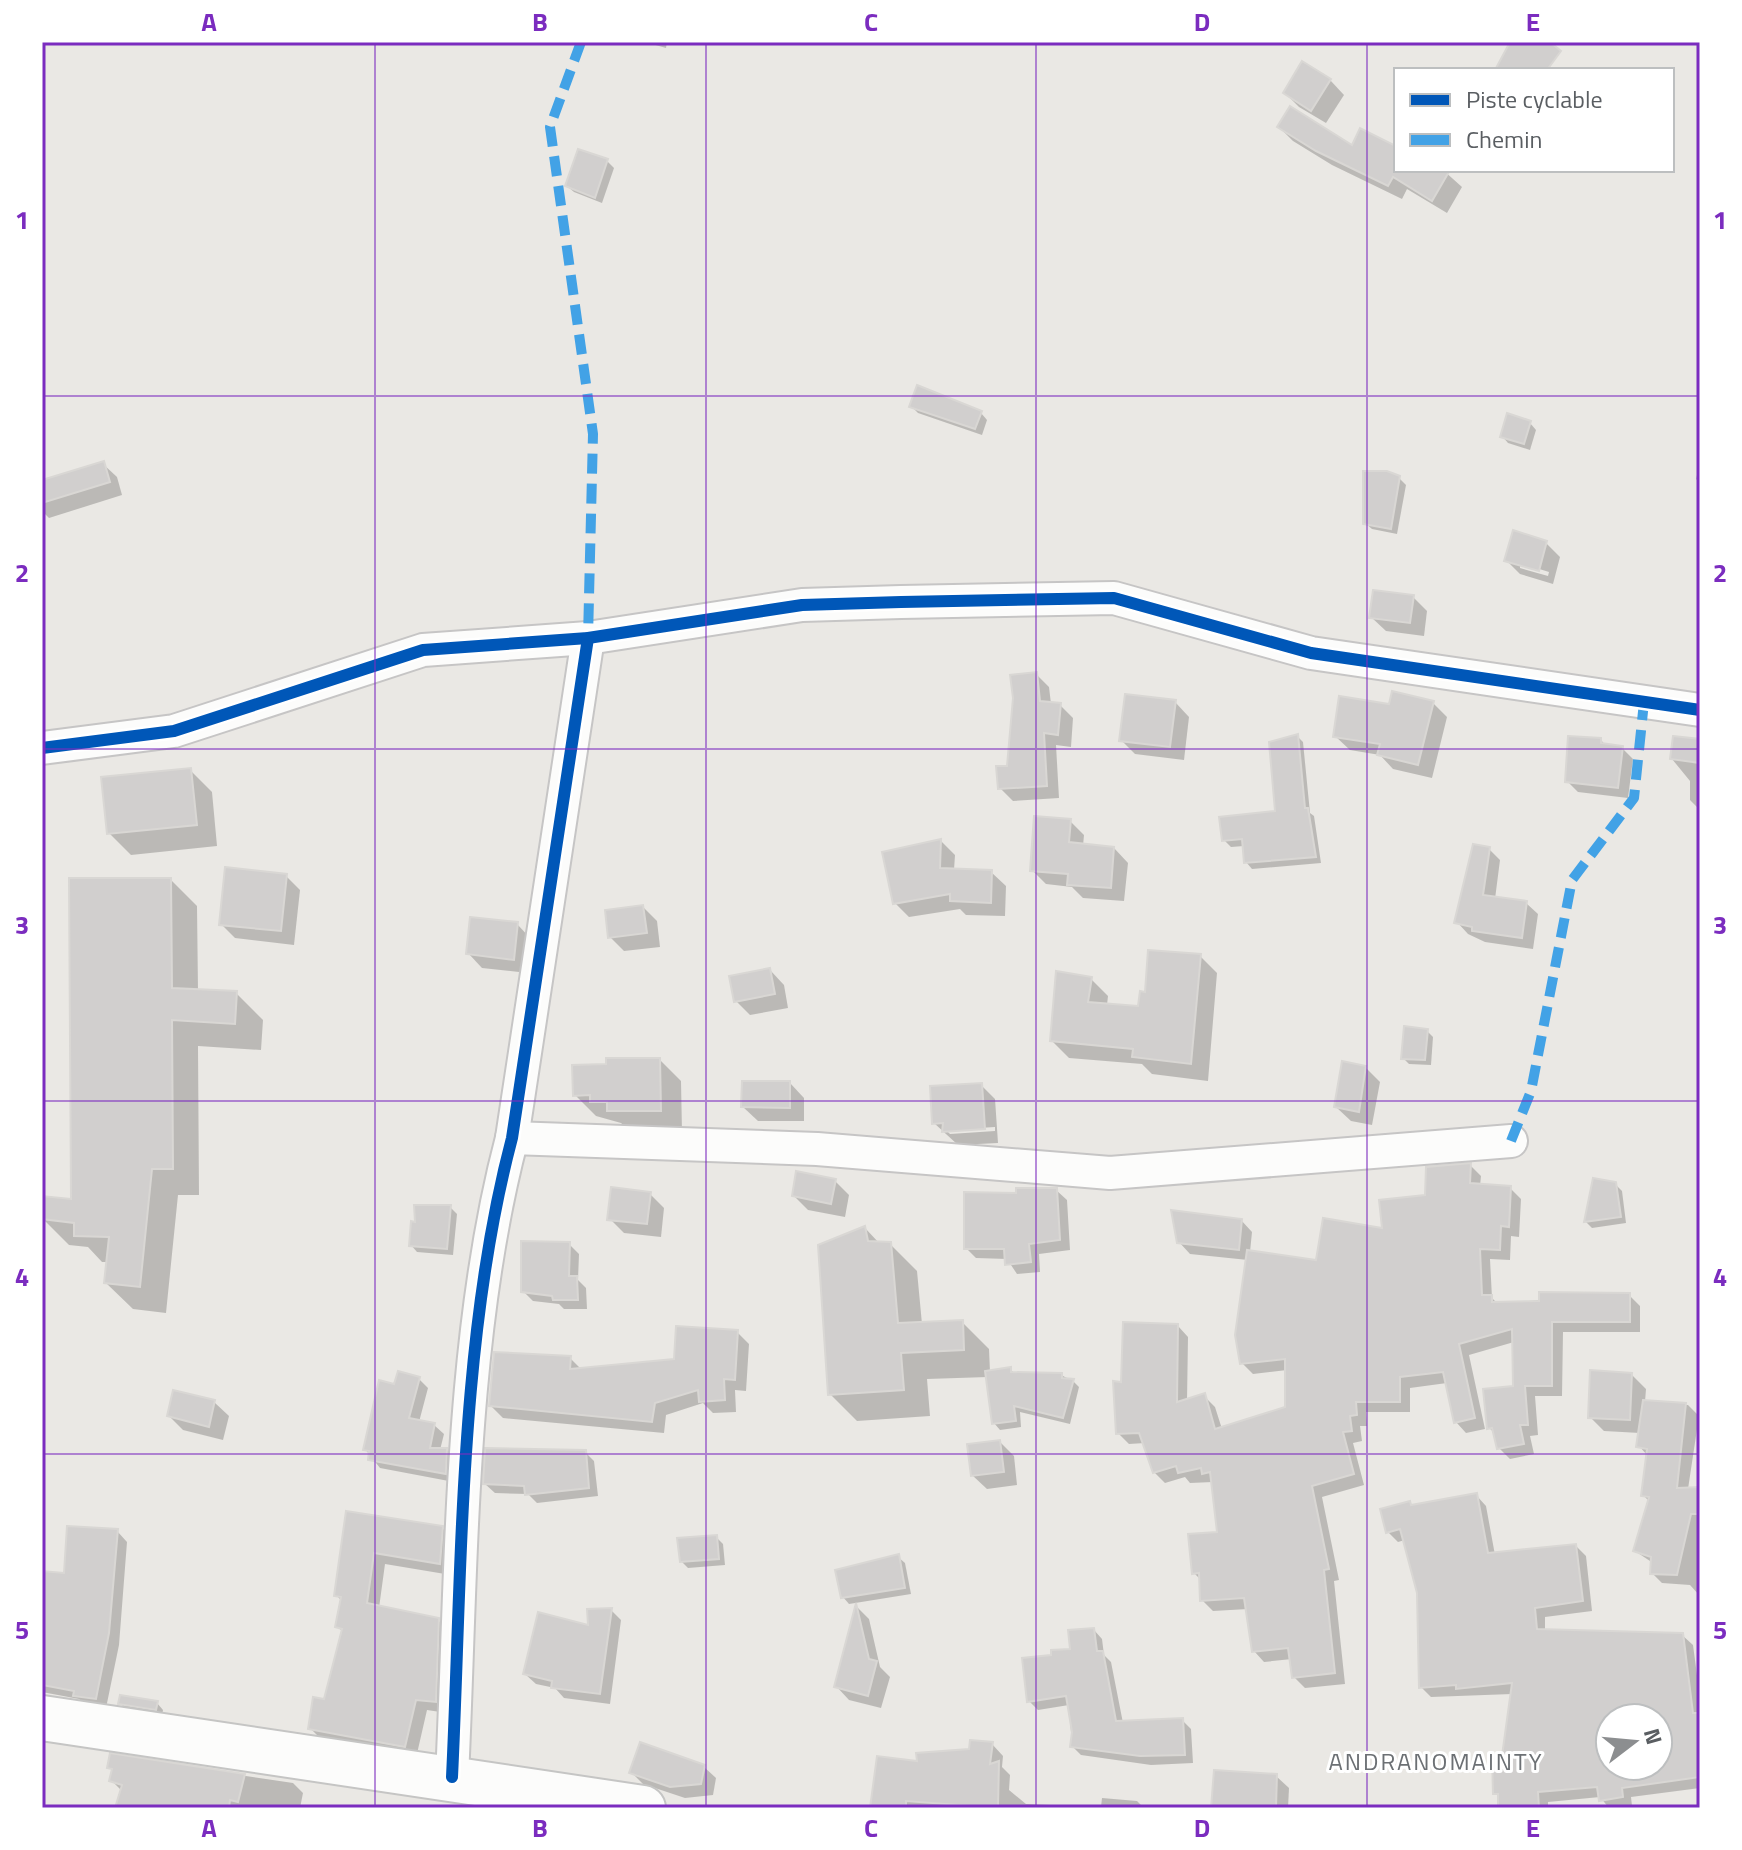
<svg xmlns="http://www.w3.org/2000/svg" width="1742" height="1850" font-family="'Titillium Web',sans-serif">
<rect width="100%" height="100%" fill="#eae8e4"/>
<!-- shadow -->
<g fill="#0003" fill-rule="evenodd">
<path d="M645,42H667L666,48Z"/>
<path d="M1330,80L1344,95L1326,123L1299,107L1285,93Z"/>
<path d="M1279,127L1353,148L1361,131L1396,148V170H1443L1462,187L1447,213L1407,189L1402,199L1332,165L1293,141Z"/>
<path d="M607,161L614,168L602,203L574,192L567,186Z"/>
<path d="M911,406L981,413L987,420L982,435L918,413Z"/>
<path d="M1530,423L1536,430L1530,450L1508,443L1502,436Z"/>
<path d="M1700,463V483L1696,479Z"/>
<path d="M103,464L117,477L122,495L49,518L42,511V482Z"/>
<path d="M1399,478L1406,485L1397,534L1372,529L1365,523Z"/>
<path d="M1546,543L1560,557L1553,584L1520,574L1506,560ZM1520,563L1549,572L1548,576L1520,568Z"/>
<path d="M1413,597L1427,611L1424,636L1386,631L1371,617Z"/>
<path d="M1036,674L1049,687L1051,704L1060,705L1073,718L1071,747L1056,745L1059,798L1013,801L1000,788Z"/>
<path d="M1175,702L1189,717L1184,760L1135,754L1121,740Z"/>
<path d="M1433,703L1447,717L1432,778L1393,769L1380,755L1350,750L1335,736Z"/>
<path d="M1699,731L1700,730V810L1690,800V781L1672,759L1699,741Z"/>
<path d="M1297,736L1303,742L1310,813L1314,816L1321,863L1252,869L1246,862L1244,846L1231,847L1224,840L1277,813Z"/>
<path d="M1601,740L1606,746L1622,748L1633,759L1628,798L1578,792L1567,781Z"/>
<path d="M190,770L212,792L217,846L131,855L109,833Z"/>
<path d="M1070,821L1084,835L1083,846L1114,848L1128,863L1124,901L1083,898L1072,887L1046,884L1032,870Z"/>
<path d="M941,841L955,855L954,870L991,872L1006,886L1005,916L966,915L960,909L909,917L895,903Z"/>
<path d="M1489,849L1500,860L1495,899L1526,903L1538,914L1533,949L1485,942L1468,934L1457,922Z"/>
<path d="M286,876L300,890L294,945L235,938L221,924Z"/>
<path d="M171,880L197,906L198,991L236,993L263,1020L261,1050L198,1046L199,1195H178L166,1313L133,1309L106,1283L108,1262H102L88,1247L69,1245L42,1218L73,1201Z"/>
<path d="M643,907L657,921L660,947L624,951L610,937Z"/>
<path d="M517,924L531,939L528,973L482,968L468,953Z"/>
<path d="M1200,956L1217,973L1208,1081L1152,1074L1142,1064L1069,1058L1052,1041L1091,979L1108,996L1107,1005L1140,1008L1146,994Z"/>
<path d="M770,970L784,985L788,1008L750,1015L736,1001Z"/>
<path d="M1427,1031L1433,1037L1431,1065L1409,1064L1403,1058Z"/>
<path d="M660,1060L681,1081L682,1132H631L621,1123L596,1116L575,1095Z"/>
<path d="M1365,1067L1380,1082L1372,1125L1351,1121L1336,1107Z"/>
<path d="M790,1083L804,1098V1121H758L743,1107Z"/>
<path d="M981,1085L995,1099L998,1143L958,1145L934,1123ZM995,1127V1131L950,1134L946,1130Z"/>
<path d="M1470,1165L1481,1176L1480,1186L1510,1188L1521,1199L1519,1237L1511,1236L1510,1260L1490,1259L1492,1298L1497,1303L1629,1295L1640,1306V1332H1563L1562,1396H1535L1538,1435L1530,1436L1534,1454L1510,1459L1499,1448L1496,1434L1489,1428L1515,1388L1514,1342L1469,1355L1485,1429L1466,1433L1456,1422L1447,1383L1410,1388V1412H1366L1367,1426H1360L1362,1441L1353,1443L1364,1485L1322,1497L1339,1580L1334,1581L1345,1684L1305,1688L1294,1677L1292,1659L1264,1662L1254,1651L1248,1609L1213,1611L1202,1600L1201,1580L1194,1573L1220,1534L1213,1482L1190,1483L1185,1477L1165,1483L1154,1472L1145,1443L1129,1444L1118,1433L1123,1384L1178,1326L1188,1337L1187,1401L1204,1396L1215,1407L1222,1429L1287,1408V1370L1253,1374L1242,1363L1248,1260L1190,1254L1179,1242L1241,1220L1252,1232L1250,1252L1318,1262L1385,1230Z"/>
<path d="M1594,1180L1615,1184L1622,1191L1626,1223L1592,1228L1586,1222Z"/>
<path d="M835,1181L849,1195L845,1217L808,1210L794,1196Z"/>
<path d="M1056,1190L1067,1200L1070,1250L1039,1254L1040,1272L1017,1274L1007,1259L976,1258L966,1248L1017,1195Z"/>
<path d="M650,1194L664,1208L661,1237L624,1233L610,1219Z"/>
<path d="M450,1207L457,1214L453,1255L417,1252L411,1245Z"/>
<path d="M865,1228L880,1244H890L917,1271L922,1324L962,1322L989,1349L990,1372L1010,1369L1015,1374L1061,1375L1073,1381L1079,1387L1070,1424L1020,1412L1021,1427L1000,1430L994,1423L988,1377L927,1379L930,1416L857,1421L830,1394Z"/>
<path d="M569,1244L579,1254L578,1280L586,1288L587,1309H564L559,1304L533,1301L523,1291Z"/>
<path d="M737,1332L749,1344L746,1391L735,1390L736,1412L713,1413L703,1403L666,1415L664,1433L503,1418L491,1406L570,1358L582,1370L676,1361Z"/>
<path d="M1632,1375L1646,1389L1645,1402L1688,1405L1699,1416L1688,1489H1700V1596L1690,1585L1662,1583L1652,1573L1653,1563L1635,1551L1650,1502L1643,1495L1648,1456L1639,1446L1640,1433L1604,1431L1590,1417Z"/>
<path d="M419,1379L428,1388L419,1422L434,1425L444,1434L440,1450H447L456,1459L454,1482L380,1468L365,1449L396,1387Z"/>
<path d="M214,1402L229,1416L223,1440L183,1430L169,1416Z"/>
<path d="M1000,1442L1014,1456L1017,1485L987,1489L972,1475Z"/>
<path d="M585,1452L594,1461L598,1496L537,1503L528,1494L495,1493L485,1484Z"/>
<path d="M1476,1495L1486,1506L1495,1555L1576,1546L1586,1556L1592,1611L1545,1617V1632L1682,1635L1693,1645L1700,1698V1788L1631,1797L1632,1806L1623,1808H1609L1600,1797L1548,1802V1808H1500V1798L1495,1793L1512,1694L1431,1697L1421,1687L1419,1593L1405,1540L1398,1542L1388,1532L1412,1507ZM1610,1718H1658V1766H1610Z"/>
<path d="M347,1513L442,1528L454,1539L451,1575L385,1564L379,1608L438,1620L450,1632L447,1713L427,1710L416,1758L322,1740L310,1728L326,1702L343,1632L337,1626L342,1601L336,1595Z"/>
<path d="M117,1531L127,1542L119,1645L106,1708L86,1706L79,1699L42,1692V1573L66,1575Z"/>
<path d="M716,1537L723,1544L725,1565L688,1568L681,1561Z"/>
<path d="M898,1557L905,1563L911,1594L849,1604L843,1597Z"/>
<path d="M857,1607L869,1619L880,1667L890,1677L881,1708L849,1700L836,1686Z"/>
<path d="M611,1610L621,1620L610,1704L564,1698L555,1688L536,1684L525,1674Z"/>
<path d="M1094,1630L1102,1639L1104,1655L1111,1662L1123,1723L1182,1720L1191,1729L1193,1763L1151,1765L1081,1755L1072,1746L1069,1705L1038,1710L1029,1701Z"/>
<path d="M120,1703H157L163,1710L162,1715L127,1710Z"/>
<path d="M992,1744L1003,1756L1002,1767L1010,1775L1009,1790L1026,1804L1101,1807L1102,1798L1137,1801L1144,1808H872L919,1763Z"/>
<path d="M111,1756L293,1783L303,1793L300,1808H117L121,1790L111,1780Z"/>
<path d="M704,1767L716,1778L713,1795L685,1798L643,1784L631,1772Z"/>
<path d="M1276,1776L1289,1788L1288,1808H1213Z"/>
</g>
<!-- building -->
<g fill="#d1cfce" stroke="#d9d7d4" stroke-width="2" fill-rule="evenodd">
<path d="M1510,42H1550L1561,51L1547,70H1495Z"/>
<path d="M1302,61L1331,79L1311,111L1283,93Z"/>
<path d="M1290,106L1352,145L1360,128L1396,146L1395,170H1450L1432,201L1393,177L1388,186L1316,151L1277,127Z"/>
<path d="M578,149L608,159L595,198L565,186Z"/>
<path d="M917,385L982,411L975,429L909,407Z"/>
<path d="M1507,413L1531,421L1524,444L1500,437Z"/>
<path d="M104,461L110,482L42,503V480Z"/>
<path d="M1363,471H1387L1400,476L1391,529L1363,524Z"/>
<path d="M1513,530L1547,541L1539,571L1504,561Z"/>
<path d="M1373,590L1414,595L1410,623L1369,618Z"/>
<path d="M1037,672L1040,701L1061,703L1058,735L1044,733L1047,786L998,789L996,766H1007L1013,698L1010,675Z"/>
<path d="M1392,691L1434,701L1418,765L1377,755L1380,744L1333,737L1339,696L1389,704Z"/>
<path d="M1125,694L1176,700L1170,747L1119,741Z"/>
<path d="M1298,734L1305,808H1308L1316,857L1244,863L1242,839L1222,841L1219,817L1275,811L1269,742Z"/>
<path d="M1568,736L1601,738V743L1623,746L1618,788L1565,782Z"/>
<path d="M1673,736L1700,739V763L1670,759Z"/>
<path d="M191,768L197,825L107,834L101,777Z"/>
<path d="M1034,816L1071,819L1069,842L1114,847L1111,888L1067,885L1068,874L1030,871Z"/>
<path d="M941,839L940,868L992,870L991,903L950,901V894L893,904L882,852Z"/>
<path d="M1473,844L1490,847L1483,895L1527,901L1522,938L1472,931V927L1454,923Z"/>
<path d="M225,867L287,874L281,931L219,925Z"/>
<path d="M69,878H171L172,988L237,991L235,1024L172,1020L173,1169H152L140,1287L104,1283L109,1237L74,1236V1223L42,1219V1196L71,1199Z"/>
<path d="M643,905L647,933L608,938L605,910Z"/>
<path d="M470,917L518,922L514,960L466,954Z"/>
<path d="M1148,950L1201,954L1191,1064L1132,1057L1133,1049L1050,1041L1056,971L1092,977L1088,1002L1138,1006L1140,991L1145,992Z"/>
<path d="M770,968L775,994L734,1002L729,976Z"/>
<path d="M1404,1026L1428,1029L1425,1060L1401,1059Z"/>
<path d="M606,1058H660L661,1111H607V1102H590V1095L573,1096L572,1065L606,1064Z"/>
<path d="M1342,1061L1366,1066L1359,1112L1334,1107Z"/>
<path d="M742,1081H790V1108L741,1107Z"/>
<path d="M982,1083L985,1129L942,1132L943,1123L932,1124L930,1086Z"/>
<path d="M1471,1163L1470,1183L1511,1186L1509,1227L1501,1226L1500,1250L1480,1249L1482,1295H1492V1302L1539,1301V1292L1630,1293V1322H1552V1386H1525L1528,1425H1520L1524,1444L1497,1449L1492,1428L1487,1429L1483,1389L1513,1386L1512,1329L1459,1344L1475,1418L1454,1423L1443,1372L1400,1377V1402H1356L1357,1415L1350,1416L1352,1431L1343,1432L1354,1474L1312,1486L1329,1569L1324,1570L1335,1673L1292,1678L1288,1648L1252,1652L1244,1598L1200,1601L1199,1573L1192,1574L1188,1534L1217,1532L1210,1472L1202,1474L1201,1468L1178,1473L1176,1466L1153,1473L1139,1433L1116,1434L1113,1381L1121,1382L1123,1322L1178,1324L1177,1402L1205,1393L1215,1429L1285,1407V1359L1240,1364L1235,1335L1247,1250L1316,1260L1323,1218L1382,1228L1379,1200L1425,1195L1426,1167Z"/>
<path d="M796,1171L836,1179L831,1204L792,1196Z"/>
<path d="M1593,1178L1616,1182L1621,1217L1584,1222Z"/>
<path d="M611,1187L651,1192L647,1224L607,1220Z"/>
<path d="M1016,1188H1057L1060,1240L1029,1244L1031,1262L1005,1265L1004,1249H964V1192L1016,1193Z"/>
<path d="M414,1205H451L447,1249L409,1246L411,1221L415,1222Z"/>
<path d="M1171,1210L1242,1219L1239,1250L1177,1243Z"/>
<path d="M865,1226L868,1241L891,1242L898,1323L963,1320L964,1350L901,1353L904,1390L828,1395L818,1245Z"/>
<path d="M521,1241L570,1242L569,1276H577L578,1300H553L552,1296L521,1292Z"/>
<path d="M676,1326L738,1330L735,1380L724,1379L725,1400L699,1402L698,1390L655,1403L652,1422L489,1406L494,1352L571,1356L570,1369L674,1359Z"/>
<path d="M1011,1367V1372L1062,1373V1378L1074,1379L1063,1418L1014,1406L1016,1421L992,1424L985,1371Z"/>
<path d="M1590,1370L1632,1373L1630,1420L1588,1418Z"/>
<path d="M398,1371L420,1377L409,1418L435,1423L430,1448H447L446,1474L368,1460L369,1451L363,1450L379,1380L394,1384Z"/>
<path d="M173,1390L215,1400L209,1427L167,1416Z"/>
<path d="M1643,1400L1686,1403L1677,1488L1700,1487V1514H1691L1677,1575L1650,1574L1651,1557L1633,1551L1649,1497L1641,1496L1647,1449L1636,1447Z"/>
<path d="M1000,1440L1004,1472L971,1476L967,1444Z"/>
<path d="M485,1448L586,1450L589,1488L525,1495L524,1486L483,1484Z"/>
<path d="M1477,1493L1488,1553L1576,1544L1583,1601L1535,1608L1537,1629L1683,1633L1693,1713H1699L1700,1777L1622,1788L1623,1797L1599,1801L1597,1787L1538,1792L1539,1808H1498V1794H1493L1492,1757L1502,1756L1512,1683L1456,1689V1685L1419,1688L1417,1593L1400,1529L1386,1533L1380,1509L1410,1501L1411,1505ZM1651,1711L1652,1714H1658V1766H1610V1718Z"/>
<path d="M346,1511L443,1526L440,1564L374,1553L367,1603L439,1618L436,1702L416,1700L405,1747L308,1729L313,1697L324,1699L342,1629L335,1627L341,1597L334,1596Z"/>
<path d="M67,1526L118,1529L109,1633L96,1699L73,1696L74,1691L42,1685V1571L64,1573Z"/>
<path d="M717,1535L719,1559L680,1562L677,1538Z"/>
<path d="M899,1554L905,1588L841,1598L835,1570Z"/>
<path d="M856,1603L869,1659L877,1661L868,1696L834,1687Z"/>
<path d="M612,1608L600,1694L551,1688L552,1681L523,1674L538,1612L588,1625L587,1609Z"/>
<path d="M1094,1628L1097,1651H1103L1116,1721L1183,1718L1185,1755L1140,1756L1070,1747L1072,1732L1066,1696L1027,1702L1022,1658L1051,1655V1650L1070,1649L1068,1630Z"/>
<path d="M120,1695L158,1701L156,1710L118,1704Z"/>
<path d="M970,1740L993,1742L990,1764L999,1761L998,1808L906,1801V1808H870L877,1756L917,1761L916,1753L969,1749Z"/>
<path d="M640,1742L705,1765L701,1784L670,1787L629,1773Z"/>
<path d="M110,1753L245,1774L238,1802L230,1800L229,1808H115L122,1785L109,1781L112,1769L107,1768Z"/>
<path d="M1214,1770L1277,1774L1276,1808H1211Z"/>
</g>
<g fill="none" stroke-linecap="round" stroke-linejoin="round">
<!-- minor casing -->
<g stroke="#c6c5c5" stroke-width="36">
<g id="minor">
<path d="M42,748L174,731L423,650L588,638L802,605L901,602L1114,598L1311,653L1700,710"/>
<path d="M512,1138L817,1149L1110,1173L1511,1141"/>
<path d="M452,1777C462,1570 459,1338 512,1138L588,638"/>
</g>
</g>
<!-- secondary casing -->
<g stroke="#c5c5c4" stroke-width="48">
<path id="secondary" d="M42,1718L643,1808"/>
</g>
<!-- minor -->
<use href="#minor" stroke="#fcfcfb" stroke-width="32"/>
<!-- secondary -->
<use href="#secondary" stroke="#fcfcfb" stroke-width="44"/>
<!-- quiet -->
<g stroke="#42a2e6" stroke-width="10" stroke-dasharray="20 10" stroke-linecap="butt">
<path d="M581,42L550,127L593,434L588,638"/>
<path d="M1511,1141L1531,1091L1572,880L1634,798L1644,702"/>
</g>
<!-- cycleway casing -->
<g stroke="#fff" stroke-width="17">
<g id="cycleway">
<path d="M42,748L174,731L423,650L588,638L802,605L901,602L1114,598L1311,653L1700,710"/>
<path d="M452,1777C462,1570 459,1338 512,1138L588,638"/>
</g>
</g>
<!-- cycleway -->
<use href="#cycleway" stroke="#0057b8" stroke-width="12"/>
</g>
<!-- grid -->
<path fill="none" stroke="#7b2cbf" stroke-width="2" stroke-opacity="0.55" d="M375,42V1808M706,42V1808M1036,42V1808M1367,42V1808M42,396H1700M42,749H1700M42,1101H1700M42,1454H1700"/>
<g text-anchor="middle" stroke-width="6" stroke-linejoin="round" paint-order="stroke">
<!-- neighbourhood labels -->
<g font-size="24" letter-spacing="2" fill="#6c7074" stroke="#fff">
<text x="1436" y="1770">ANDRANOMAINTY</text>
</g>
</g>
<!-- border -->
<rect width="1742" height="1850" fill="none" stroke="#ffffff" stroke-width="88"/>
<!-- legend -->
<rect x="1394" y="68" width="280" height="104" fill="#ffffff" stroke="#bdbfc0" stroke-width="2"/>
<rect x="1410" y="94" width="40" height="12" fill="#0057b8" stroke="#bdbfc0" stroke-width="2"/>
<text x="1466" y="108" font-size="24" fill="#5a5e62">Piste cyclable</text>
<rect x="1410" y="134" width="40" height="12" fill="#42a2e6" stroke="#bdbfc0" stroke-width="2"/>
<text x="1466" y="148" font-size="24" fill="#5a5e62">Chemin</text>
<!-- north arrow -->
<g transform="translate(1634 1742) rotate(74)"><circle r="38" fill="#ffffff" stroke="#bdbfc0" stroke-width="2"/>
<path d="M0-6L14 30L0 20L-14 30Z" fill="#8c8e90"/>
<text y="-12" font-size="22" font-weight="bold" text-anchor="middle" fill="#5a5e62">N</text>
</g>
<rect x="44" y="44" width="1654" height="1762" fill="none" stroke="#7b2cbf" stroke-width="3"/>
<g font-size="26" text-anchor="middle" font-weight="bold" fill="#7b2cbf">
<text x="209" y="31">A</text>
<text x="540" y="31">B</text>
<text x="871" y="31">C</text>
<text x="1202" y="31">D</text>
<text x="1533" y="31">E</text>
<text x="22" y="229">1</text>
<text x="1720" y="229">1</text>
<text x="22" y="582">2</text>
<text x="1720" y="582">2</text>
<text x="22" y="934">3</text>
<text x="1720" y="934">3</text>
<text x="22" y="1286">4</text>
<text x="1720" y="1286">4</text>
<text x="22" y="1639">5</text>
<text x="1720" y="1639">5</text>
<text x="209" y="1837">A</text>
<text x="540" y="1837">B</text>
<text x="871" y="1837">C</text>
<text x="1202" y="1837">D</text>
<text x="1533" y="1837">E</text>
</g>
</svg>
